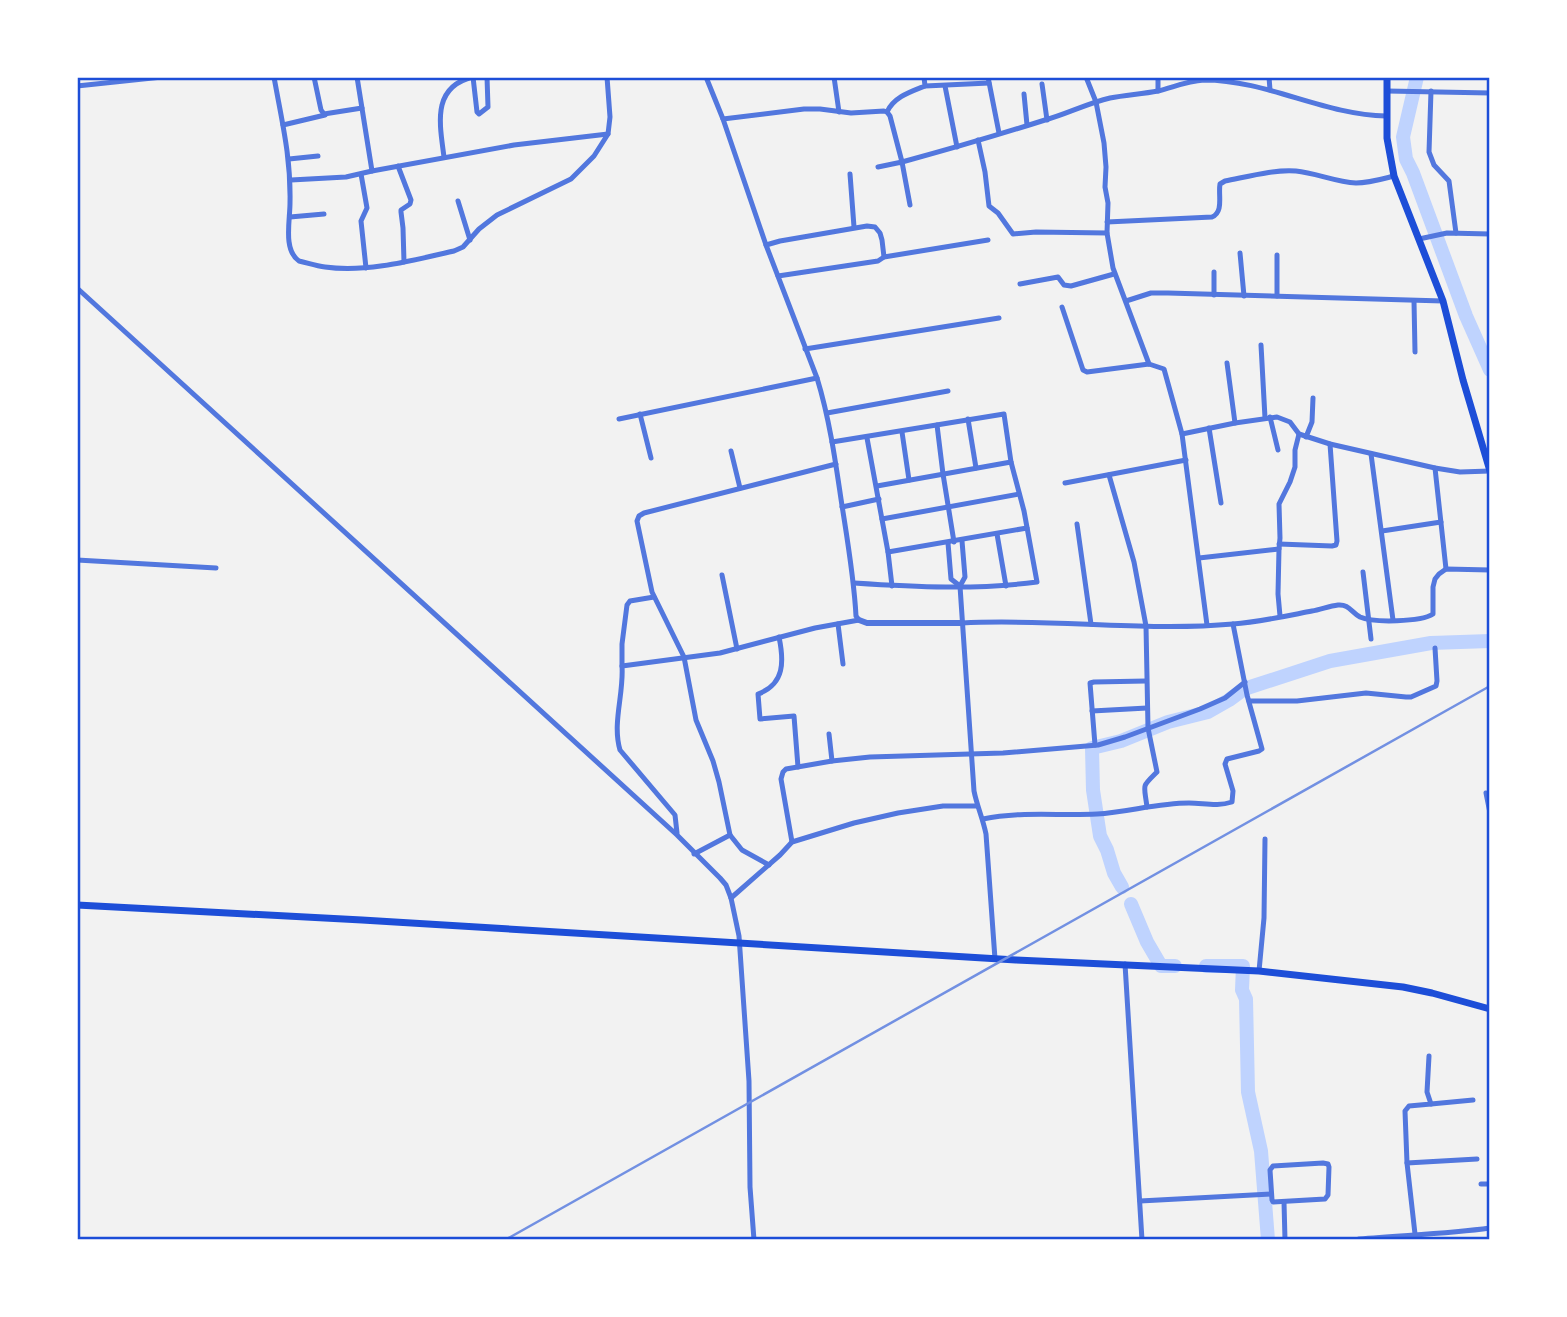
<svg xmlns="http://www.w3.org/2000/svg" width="1567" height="1317" font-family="Figtree,sans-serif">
<rect width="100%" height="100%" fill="#f2f2f2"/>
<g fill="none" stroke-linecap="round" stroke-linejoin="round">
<!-- river -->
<g stroke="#bfd3fe" stroke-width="14">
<path d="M1417,77L1403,137L1406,159L1413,173L1466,316L1490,370"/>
<path d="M1122,887L1114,873L1107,850L1100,836L1093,790L1092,748L1121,741L1168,722L1208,712L1229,700L1244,689L1330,661L1431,643L1490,641"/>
<path d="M1131,904L1147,942L1161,966H1175"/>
<path d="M1206,966H1243L1242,990L1246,999L1248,1092L1261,1151L1268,1240"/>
</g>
<!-- minor -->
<g stroke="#5277de" stroke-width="5">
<path d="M274,77C282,122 291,157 290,203C290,221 283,250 299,261C308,263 316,266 325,267C367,273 414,260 454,251L463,247L479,229L497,215L571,179L594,156L608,134L610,117L607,77"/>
<path d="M314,77L321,110L324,114L362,108"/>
<path d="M357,77L372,171L514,145L608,134"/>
<path d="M834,77L839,112"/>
<path d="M988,77L999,133"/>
<path d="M1086,77L1096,102L1104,143L1106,167L1105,187L1108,203L1107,233L1113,268L1149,364"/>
<path d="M1158,77V91"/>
<path d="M1269,77L1270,90"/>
<path d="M1042,84L1047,120"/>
<path d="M77,86L162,77"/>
<path d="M925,86L989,83"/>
<path d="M945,86L957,147"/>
<path d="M1387,91L1490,93"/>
<path d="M1431,91L1429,152L1434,165L1449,181L1456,233"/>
<path d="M1024,94L1027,125"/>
<path d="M887,112C894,97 910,92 925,86L924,77"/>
<path d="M723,119L804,109H820L851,113L884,111L887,112L890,116L902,162C950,149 998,135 1045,120C1067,114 1088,103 1110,98C1126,95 1142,94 1158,91C1174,87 1187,81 1204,80C1267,80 1324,115 1386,116"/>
<path d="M283,125L325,115"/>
<path d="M978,140L985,172L989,206L998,213L1013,234L1036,232L1107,233"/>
<path d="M444,157C440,125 431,87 473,77L477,112L479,114L488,107L487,77"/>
<path d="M289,159L318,156"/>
<path d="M398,166L411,200L410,204L401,210V212L403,228L404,262"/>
<path d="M878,167L902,162L910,205"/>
<path d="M361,174L367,208L361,221L366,268"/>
<path d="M850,174L854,227"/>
<path d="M291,180L346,177L372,171"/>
<path d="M458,201L470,240"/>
<path d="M290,217L324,214"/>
<path d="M1107,222L1212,217C1224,212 1218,195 1220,184L1225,181C1246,177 1275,169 1296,171C1316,173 1336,182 1356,183C1369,183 1382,179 1394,176"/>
<path d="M1419,239L1447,233L1490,234"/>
<path d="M766,245L780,241L867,226L875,227L880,233L882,240L884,257"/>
<path d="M1240,253L1244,296"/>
<path d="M778,276L878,261L884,257L988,240"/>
<path d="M1020,284L1058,277L1064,285L1071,286L1114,274"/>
<path d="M77,288L677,835L720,878L726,885L731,898L739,936L749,1081L750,1187L754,1240"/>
<path d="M1214,295V272"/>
<path d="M1277,296V255"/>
<path d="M1126,301L1151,293H1168L1443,301"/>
<path d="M1414,301L1415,352"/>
<path d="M1062,307L1083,370L1087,372L1149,364L1164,369L1182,434L1207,625"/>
<path d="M1261,345L1265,418"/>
<path d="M805,349L999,318"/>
<path d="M1227,363L1235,423"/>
<path d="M827,413L948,391"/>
<path d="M640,414L651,458"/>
<path d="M1270,417L1278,450"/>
<path d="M619,419L817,378"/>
<path d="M968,419L976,468"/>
<path d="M937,425L943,474L954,542"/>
<path d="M1209,428L1221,503"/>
<path d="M902,432L909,480"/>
<path d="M1182,434L1235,423L1277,417L1290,422L1299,434L1330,444L1435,468L1460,472L1490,471"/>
<path d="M1306,437L1312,422L1313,398"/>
<path d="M867,438L888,552L892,586"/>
<path d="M832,442L1004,414L1011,462L1024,511L1037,582C977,590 915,587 854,583"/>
<path d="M731,451L740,488"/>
<path d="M1371,454L1393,620"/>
<path d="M1435,468L1446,569"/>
<path d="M1109,475L1134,562L1146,626L1148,728L1157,772C1141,788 1144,783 1147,807"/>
<path d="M1065,483L1186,460"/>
<path d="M877,486L1011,462"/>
<path d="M842,507L879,499"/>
<path d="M882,519L1019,494"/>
<path d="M1077,524L1091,624"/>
<path d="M1382,531L1441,522"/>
<path d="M997,534L1006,586"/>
<path d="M962,541L965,577L960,586L961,601L974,791C977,806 983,819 986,834L995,959"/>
<path d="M948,543L951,579L960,586"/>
<path d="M1279,544L1332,546L1336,545L1337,541L1330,444"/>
<path d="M1279,549L1278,594L1280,616"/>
<path d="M888,552L1027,528"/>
<path d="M1199,558L1279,549L1280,538L1279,504L1290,482L1295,467V450L1299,434"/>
<path d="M77,560L216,568"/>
<path d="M1363,572L1371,639"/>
<path d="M722,575L737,649"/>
<path d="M962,623C1052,618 1143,632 1233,624C1259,622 1286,616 1312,611C1320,610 1329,606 1338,605C1349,604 1351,612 1360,617C1373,623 1421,622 1433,614V587L1435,579L1439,574L1446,569L1490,570"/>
<path d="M838,624L843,664"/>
<path d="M779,637C784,661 785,684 758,694L760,719L794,716L798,767"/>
<path d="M622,666V644L627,605L630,601L654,597"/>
<path d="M1249,701H1297L1366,693L1406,697H1411L1436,686L1437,681L1435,648"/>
<path d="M1092,711L1147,708"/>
<path d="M829,734L832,761"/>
<path d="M1095,745L1090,683L1094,682L1146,681"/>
<path d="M1486,793L1490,813"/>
<path d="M983,819C1021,811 1059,816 1097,814C1128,812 1158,803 1189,803C1204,803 1217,807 1232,802L1233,791L1225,764L1227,759L1259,751L1262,749L1247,695L1233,624"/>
<path d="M677,833L675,815L620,750C612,723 624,694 622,666L720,653L815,628L859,620L856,616C854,577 847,538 841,499C835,458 829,417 817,378L766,245L723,119L706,77"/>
<path d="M792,842L781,779L783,772L786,769L832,761L870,757L1003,753L1098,745L1125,737L1200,709L1225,698L1245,682"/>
<path d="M694,854L730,835"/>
<path d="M769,865L742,850L730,835L719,782L713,761L696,720L684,657L652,592L637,521L639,516L644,513L836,464"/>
<path d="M731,898L780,855L792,842L854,823L898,813L943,806H977"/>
<path d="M1125,964L1142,1240"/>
<path d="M1259,971L1264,918L1265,839"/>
<path d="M1431,1104L1473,1100"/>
<path d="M1323,1163L1328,1164L1329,1167L1328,1195L1325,1199L1273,1202L1272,1200L1270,1170L1273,1166Z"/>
<path d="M1407,1163L1477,1159"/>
<path d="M1481,1184H1490"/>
<path d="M1140,1201L1271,1194"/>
<path d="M1284,1202L1285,1240"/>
<path d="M1415,1234L1407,1163L1405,1111L1409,1106L1431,1104L1427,1092L1429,1056"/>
<path d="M1359,1239C1403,1235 1447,1234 1490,1228"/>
</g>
<!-- tertiary -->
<path stroke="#5277de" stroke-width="6" d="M859,620L867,623H962"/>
<!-- secondary -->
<g stroke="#1d4ed8" stroke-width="7">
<path d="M1387,77V138L1394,176L1443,301L1463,380L1490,471"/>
<path d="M77,905L362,920L1016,960L1259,971L1403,987L1432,993L1490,1009"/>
</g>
<!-- rail -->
<path stroke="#7290e2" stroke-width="2.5" d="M505,1240L1490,686"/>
</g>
<!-- border -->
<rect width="1567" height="1317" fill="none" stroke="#ffffff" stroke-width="158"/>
<rect x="79" y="79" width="1409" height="1159" fill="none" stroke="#1d4ed8" stroke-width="2.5"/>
</svg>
